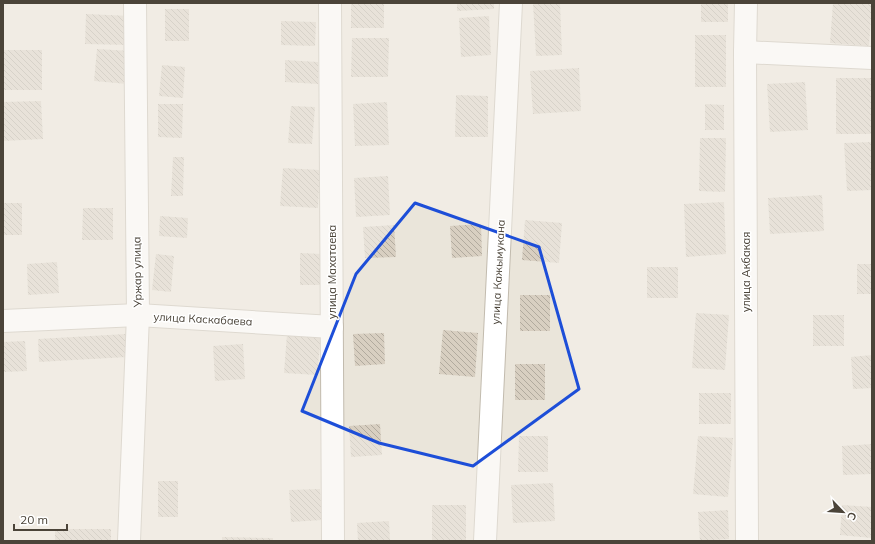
<svg xmlns="http://www.w3.org/2000/svg" width="875" height="544" font-family="Mulish,sans-serif">
<defs>
<pattern id="building-back-hatch" width="6" height="6" patternUnits="userSpaceOnUse"><rect width="6" height="6" fill="#d8cfc1"/><path d="M-1 5l2 2M0 0l6 6M5-1l2 2" fill="none" stroke="#b1aa9e"/></pattern>
</defs>
<rect width="100%" height="100%" fill="#f6f3ec"/>
<!-- residential -->
<rect fill="#eae5da" x="3" y="3" width="869" height="538"/>
<!-- building -->
<g fill="url(#building-back-hatch)">
<rect x="351" y="3" width="33" height="25"/>
<path d="M457,3H494V9L457,11Z"/>
<path d="M533,3H560L562,55L536,56Z"/>
<rect x="701" y="3" width="27" height="19"/>
<path d="M833,3H872L869,46L830,43Z"/>
<rect x="165" y="9" width="24" height="32"/>
<path d="M86,14L131,16L130,45L85,44Z"/>
<path d="M489,16L491,55L461,57L459,18Z"/>
<path d="M281,21L316,22L315,46L281,45Z"/>
<rect x="695" y="35" width="31" height="52"/>
<path d="M352,38H389L388,77H351Z"/>
<path d="M97,49L130,51L127,84L94,81Z"/>
<rect x="3" y="50" width="39" height="40"/>
<path d="M285,60L318,62V84L285,82Z"/>
<path d="M162,65L185,67L183,98L159,96Z"/>
<path d="M579,68L581,111L533,114L530,71Z"/>
<rect x="836" y="78" width="36" height="56"/>
<path d="M805,82L808,130L770,132L767,84Z"/>
<path d="M456,95L488,96V137H455Z"/>
<path d="M41,101L43,139L3,141V102Z"/>
<path d="M387,102L389,145L355,146L353,104Z"/>
<path d="M158,104H183L182,138L158,137Z"/>
<path d="M705,104L724,105V130H705Z"/>
<path d="M291,106L315,107L312,144L288,143Z"/>
<path d="M700,138H726L725,192L699,191Z"/>
<path d="M872,142V190L847,191L844,143Z"/>
<path d="M173,157H184L183,196H171Z"/>
<path d="M283,168L320,170L318,208L280,206Z"/>
<path d="M388,176L390,215L356,217L354,178Z"/>
<path d="M822,195L824,231L770,234L768,198Z"/>
<path d="M724,202L726,254L686,257L684,204Z"/>
<rect x="3" y="203" width="19" height="32"/>
<path d="M83,208H113V240H82Z"/>
<path d="M160,216L188,218L187,238L159,236Z"/>
<path d="M525,220L562,223L559,263L522,260Z"/>
<path d="M481,224L482,256L452,258L450,226Z"/>
<path d="M394,225L396,257L365,258L363,227Z"/>
<path d="M300,253L322,254L321,285H300Z"/>
<path d="M156,254L174,256L171,292L152,290Z"/>
<path d="M57,262L59,293L28,295L27,264Z"/>
<rect x="857" y="264" width="15" height="30"/>
<rect x="647" y="267" width="31" height="31"/>
<rect x="520" y="295" width="30" height="36"/>
<path d="M696,313L729,315L725,370L692,368Z"/>
<rect x="813" y="315" width="31" height="31"/>
<path d="M443,330L478,333L475,377L439,374Z"/>
<path d="M384,333L385,364L355,366L353,334Z"/>
<path d="M126,334L127,357L39,362L38,339Z"/>
<path d="M287,334L321,336L317,375L284,373Z"/>
<path d="M25,341L27,371L3,372V342Z"/>
<path d="M243,344L245,379L215,381L213,346Z"/>
<path d="M872,355V388L853,389L851,357Z"/>
<rect x="515" y="364" width="30" height="36"/>
<rect x="699" y="393" width="32" height="31"/>
<path d="M380,424L382,455L351,457L349,426Z"/>
<path d="M519,436H548V472H518Z"/>
<path d="M698,436L733,438L728,497L693,494Z"/>
<path d="M872,444V474L843,475L842,446Z"/>
<rect x="158" y="481" width="20" height="36"/>
<path d="M553,483L555,521L513,523L511,485Z"/>
<path d="M320,489L322,520L291,522L289,490Z"/>
<rect x="432" y="505" width="34" height="36"/>
<path d="M842,505L872,507V538L840,535Z"/>
<path d="M728,510L729,539L700,541L698,512Z"/>
<path d="M389,521L390,541H358L357,523Z"/>
<rect x="55" y="529" width="56" height="12"/>
<path d="M222,537L273,538V541H222Z"/>
</g>
<g fill="none" stroke-linecap="round" stroke-linejoin="round">
<!-- minor casing -->
<g stroke="#c2bbae" stroke-width="24">
<g id="minor">
<path d="M330,3L333,541"/>
<path d="M746,3L745,52L747,541"/>
<path d="M745,52L872,58"/>
<path d="M3,321L138,315L332,327"/>
<path d="M129,541L138,315L135,3"/>
<path d="M485,541L511,3"/>
</g>
</g>
<!-- minor -->
<use href="#minor" stroke="#fff" stroke-width="22"/>
</g>
<!-- marked area -->
<path d="M0 0H875V544H0ZM415,203L539,247L579,389L473,466L379,443L302,411L356,274Z" fill="#f6f3ec" fill-opacity=".55" fill-rule="evenodd"/>
<path fill="none" stroke="#1d4ed8" stroke-width="3" stroke-linejoin="round" d="M415,203L539,247L579,389L473,466L379,443L302,411L356,274Z"/>
<g text-anchor="middle" stroke-width="3" stroke-linejoin="round" paint-order="stroke">
<!-- street labels -->
<g font-size="11" fill="#4b4439" stroke="#fff">
<text transform="translate(137 272) rotate(-91)" y="4">Уржар улица</text>
<text transform="translate(332 272) rotate(-90)" y="4">улица Махатаева</text>
<text transform="translate(498 272) rotate(-87)" y="4">улица Кажымукана</text>
<text transform="translate(746 272) rotate(-90)" y="4">улица Акбакая</text>
<text transform="translate(203 319) rotate(3)" y="4">улица Каскабаева</text>
</g>
</g>
<!-- border -->
<rect width="875" height="544" fill="none" stroke="#4b4439" stroke-width="8"/>
<!-- north arrow -->
<g transform="translate(843 512) rotate(115)" stroke="#ffffff" stroke-width="3" paint-order="stroke">
<path d="M0-3L7 15L0 10L-7 15Z" fill="#4b4439"/>
<text y="-6" font-size="11" font-weight="bold" text-anchor="middle" fill="#4b4439">С</text>
</g>
<!-- scale -->
<path d="M14 524v6h53v-6" fill="none" stroke="#4b4439" stroke-width="2"/>
<text x="20" y="524" font-size="12" fill="#4b4439" stroke="#ffffff" stroke-width="3" paint-order="stroke">20 m</text>
</svg>
